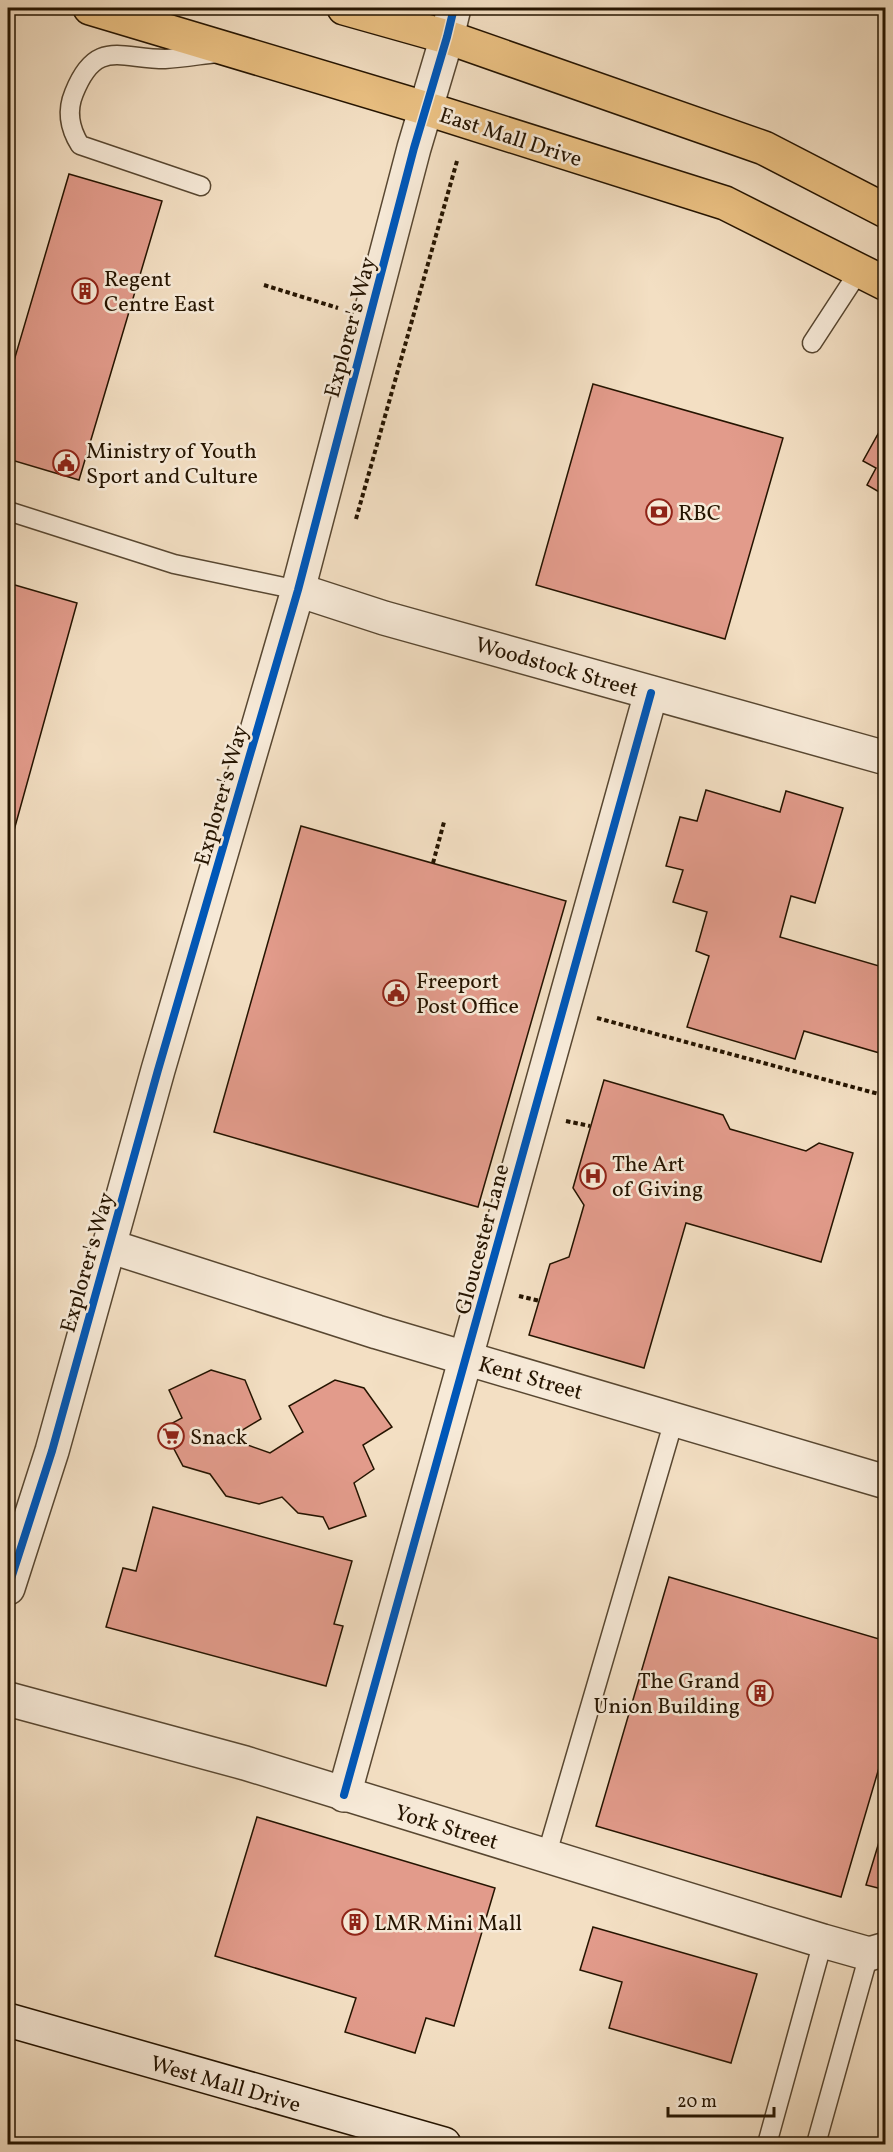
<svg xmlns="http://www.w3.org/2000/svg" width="893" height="2152" font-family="Vollkorn,serif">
<rect width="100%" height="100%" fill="#f3dfc3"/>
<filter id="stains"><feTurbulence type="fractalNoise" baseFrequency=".00333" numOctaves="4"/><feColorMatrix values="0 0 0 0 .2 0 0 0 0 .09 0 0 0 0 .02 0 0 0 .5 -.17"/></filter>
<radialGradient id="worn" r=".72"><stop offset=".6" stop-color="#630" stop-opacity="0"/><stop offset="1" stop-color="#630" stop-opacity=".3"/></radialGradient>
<!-- building -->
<g fill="#e29b8b" stroke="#251400" stroke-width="1.5">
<path d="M69,174L162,201L79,480L8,459V381Z"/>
<path d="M593,384L783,438L725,639L536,585Z"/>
<path d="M883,425L886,426V496L867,485L876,468L863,461Z"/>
<path d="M886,504V520L879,516Z"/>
<path d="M8,583L77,603L8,852Z"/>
<path d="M706,790L780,812L786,791L843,808L815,903L791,896L780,937L886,968V1045L883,1054L804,1031L795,1059L687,1027L709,956L696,951L707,912L673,902L683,870L666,866L680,817L697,821Z"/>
<path d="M301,826L566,901L478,1207L214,1132Z"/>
<path d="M604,1080L723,1115L730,1129L806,1151L819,1143L853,1153L821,1262L686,1223L644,1368L529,1335L550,1264L569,1257L584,1205L573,1188Z"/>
<path d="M211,1370L245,1380L261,1419L239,1432L242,1443L270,1453L303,1432L289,1406L335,1380L364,1388L392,1427L363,1445L374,1469L354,1483L366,1516L329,1529L323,1517L298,1513L282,1497L259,1504L226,1496L210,1474L183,1466L163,1428L182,1418L169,1390Z"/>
<path d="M153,1507L352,1561L334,1624L343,1626L326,1686L106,1627L123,1568L136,1571Z"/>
<path d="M669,1577L886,1641V1744L841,1897L596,1826Z"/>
<path d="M257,1817L495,1888L454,2026L426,2018L415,2053L345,2032L356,1998L215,1956Z"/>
<path d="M886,1819V1890L866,1885Z"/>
<path d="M593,1927L757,1974L731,2063L609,2028L622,1982L580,1970Z"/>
</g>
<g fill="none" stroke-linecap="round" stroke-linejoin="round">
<!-- lane casing -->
<g stroke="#584731" stroke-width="21">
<g id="lane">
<path d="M201,186L80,145C70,129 66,112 74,93C96,38 120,59 165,59C182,58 199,55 216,53"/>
<path d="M812,343L859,271"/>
<path d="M8,511L174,564L298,590"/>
<path d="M546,1857L674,1420"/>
<path d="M767,2144L823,1941"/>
<path d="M816,2144L869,1954"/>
</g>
</g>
<!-- street casing -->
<g stroke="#584731" stroke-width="36">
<g id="street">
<path d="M298,590L384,618L886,758"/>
<path d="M109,1246L377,1332L886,1482"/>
<path d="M8,1588L52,1451L158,1070L298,590L414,148L447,37L454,8"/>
<path d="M8,1699L245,1763L823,1941L869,1954L886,1949"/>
<path d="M344,1795L651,693"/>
</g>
</g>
<!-- secondary casing -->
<g stroke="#251400" stroke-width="36">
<path id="secondary" d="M8,2020L444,2144"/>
</g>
<!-- primary casing -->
<g stroke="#251400" stroke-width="36">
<g id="primary">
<path d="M90,8L421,107L725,203L886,284"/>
<path d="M344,8L447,37L764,148L886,211"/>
</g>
</g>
<!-- path -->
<g stroke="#251400" stroke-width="4" stroke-dasharray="4.5 3" stroke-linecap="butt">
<path d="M264,285L338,308"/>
<path d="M356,519L457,161"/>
<path d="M433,863L444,822"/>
<path d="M597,1018L886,1096"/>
<path d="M566,1121L590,1126"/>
<path d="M519,1296L540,1301"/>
</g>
<!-- lane -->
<use href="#lane" stroke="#f7ead8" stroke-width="18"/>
<!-- street -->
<use href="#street" stroke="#f7ead8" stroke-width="33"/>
<!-- secondary -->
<use href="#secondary" stroke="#f7ead8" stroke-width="33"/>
<!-- primary -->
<use href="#primary" stroke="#eac082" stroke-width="33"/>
<!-- cycleway casing -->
<g stroke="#f7ead8" stroke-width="11">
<g id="cycleway">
<path d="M8,1588L52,1451L158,1070L298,590L414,148L447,37L454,8"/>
<path d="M344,1795L651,693"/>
</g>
</g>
<!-- cycleway -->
<use href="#cycleway" stroke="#0057b8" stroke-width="8"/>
</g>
<!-- icons -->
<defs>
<g id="building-ring" transform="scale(1.35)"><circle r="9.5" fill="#f7ead8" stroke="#8f2418" stroke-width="1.5"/><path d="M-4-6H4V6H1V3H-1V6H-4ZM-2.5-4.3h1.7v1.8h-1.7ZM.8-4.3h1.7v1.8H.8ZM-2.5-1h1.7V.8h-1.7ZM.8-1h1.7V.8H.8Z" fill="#8f2418"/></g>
<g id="civic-ring" transform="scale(1.35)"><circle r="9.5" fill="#f7ead8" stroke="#8f2418" stroke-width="1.5"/><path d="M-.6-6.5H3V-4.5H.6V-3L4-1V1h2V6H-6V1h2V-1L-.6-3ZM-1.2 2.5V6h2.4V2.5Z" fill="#8f2418"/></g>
<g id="bank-ring" transform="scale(1.35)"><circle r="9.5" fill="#f7ead8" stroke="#8f2418" stroke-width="1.5"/><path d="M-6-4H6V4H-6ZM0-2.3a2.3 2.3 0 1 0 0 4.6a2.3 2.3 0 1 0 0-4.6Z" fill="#8f2418"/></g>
<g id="hospital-ring" transform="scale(1.35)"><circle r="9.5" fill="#f7ead8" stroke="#8f2418" stroke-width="1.5"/><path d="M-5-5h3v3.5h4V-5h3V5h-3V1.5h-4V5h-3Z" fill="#8f2418"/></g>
<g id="supermarket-ring" transform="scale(1.35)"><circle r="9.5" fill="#f7ead8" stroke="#8f2418" stroke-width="1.5"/><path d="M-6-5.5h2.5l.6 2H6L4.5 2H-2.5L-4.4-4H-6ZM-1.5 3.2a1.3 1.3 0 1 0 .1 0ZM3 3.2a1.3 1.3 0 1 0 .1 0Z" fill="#8f2418"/></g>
</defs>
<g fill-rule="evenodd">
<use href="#building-ring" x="85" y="291"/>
<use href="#civic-ring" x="66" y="463"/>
<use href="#bank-ring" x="659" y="512"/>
<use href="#civic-ring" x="396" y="993"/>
<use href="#hospital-ring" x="593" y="1176"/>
<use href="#supermarket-ring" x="171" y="1436"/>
<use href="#building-ring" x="760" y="1693"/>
<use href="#building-ring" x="355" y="1922"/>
</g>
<g text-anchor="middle" stroke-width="5" stroke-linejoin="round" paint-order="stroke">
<!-- street labels -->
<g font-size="22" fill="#251400" stroke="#f7ead8">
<text transform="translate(511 136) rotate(18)" y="8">East Mall Drive</text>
<text transform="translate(349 327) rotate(-75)" y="8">Explorer's Way</text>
<text transform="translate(557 666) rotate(16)" y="8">Woodstock Street</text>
<text transform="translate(220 795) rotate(-74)" y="8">Explorer's Way</text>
<text transform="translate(481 1239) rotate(-75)" y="8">Gloucester Lane</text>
<text transform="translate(86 1262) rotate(-74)" y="8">Explorer's Way</text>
<text transform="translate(531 1377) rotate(16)" y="8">Kent Street</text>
<text transform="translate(447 1826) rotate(17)" y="8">York Street</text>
<text transform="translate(226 2083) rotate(16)" y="8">West Mall Drive</text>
</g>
<!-- poi labels -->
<g font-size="22" fill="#251400" stroke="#f7ead8" text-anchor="start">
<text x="104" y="286">Regent<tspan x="104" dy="25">Centre East</tspan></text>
<text x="86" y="458">Ministry of Youth<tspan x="86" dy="25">Sport and Culture</tspan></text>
<text x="678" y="520">RBC</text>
<text x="416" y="988">Freeport<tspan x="416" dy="25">Post Office</tspan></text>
<text x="612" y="1171">The Art<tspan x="612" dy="25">of Giving</tspan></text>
<text x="190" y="1444">Snack</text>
<text x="740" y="1688" text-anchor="end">The Grand<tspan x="740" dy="25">Union Building</tspan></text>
<text x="374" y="1930">LMR Mini Mall</text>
</g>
</g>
<!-- margin -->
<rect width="893" height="2152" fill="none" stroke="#f3dfc3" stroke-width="30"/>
<rect x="9" y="9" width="875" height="2134" fill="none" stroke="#251400" stroke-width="3"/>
<rect x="15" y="15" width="863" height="2122" fill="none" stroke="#251400" stroke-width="1.5"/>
<!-- scale -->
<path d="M668 2107v9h106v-9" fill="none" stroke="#251400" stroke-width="3"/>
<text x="677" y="2107" font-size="18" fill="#251400" stroke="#f7ead8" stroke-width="4.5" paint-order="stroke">20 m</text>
<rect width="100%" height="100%" filter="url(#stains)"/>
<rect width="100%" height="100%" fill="url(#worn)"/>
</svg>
